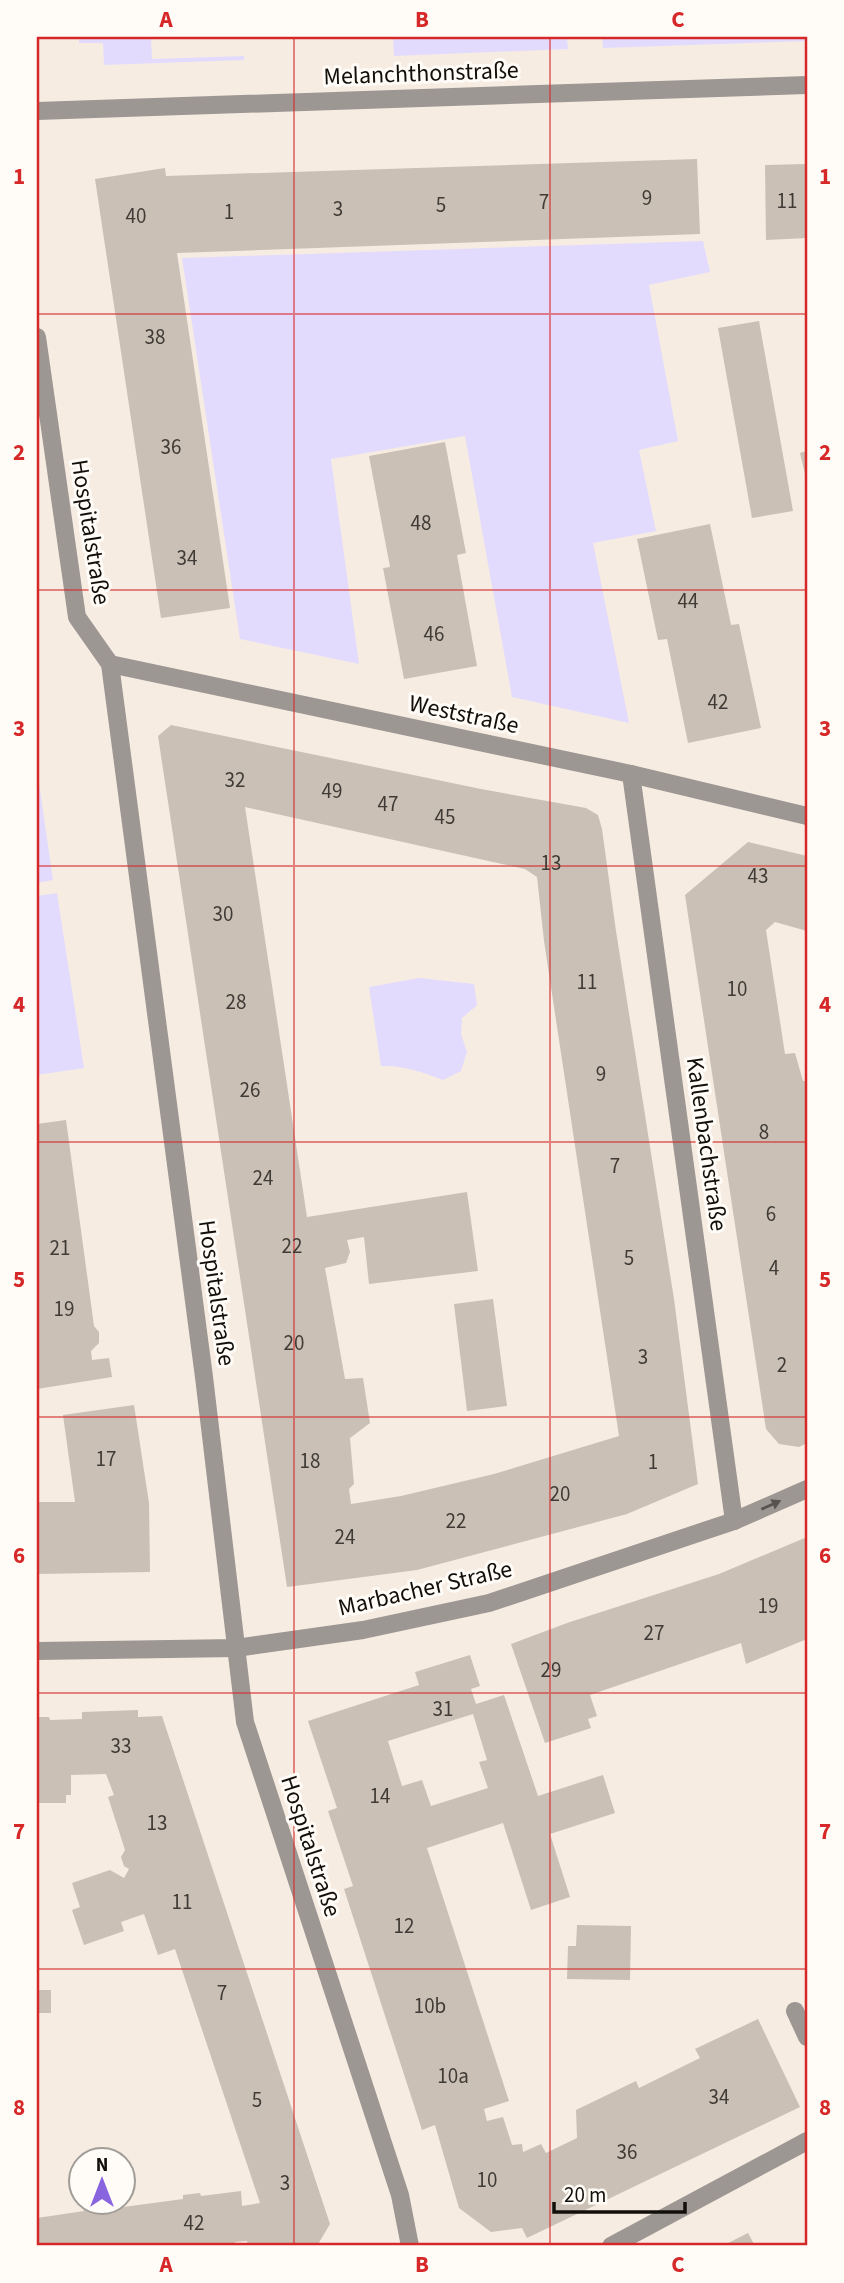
<svg xmlns="http://www.w3.org/2000/svg" width="844" height="2283" font-family="'Source Sans 3',sans-serif">
<rect width="100%" height="100%" fill="#f7ece2"/>
<!-- green -->
<g fill="#e2dbfd">
<path d="M79,37H151L152,59L244,56V60L104,65L103,43H79Z"/>
<path d="M393,37H567L568,49L394,56Z"/>
<path d="M602,37H805L806,41L603,48Z"/>
<path d="M703,241L710,272L649,285L678,441L639,450L656,531L593,543L629,723L512,697L465,436L331,459L359,664L240,639L182,258Z"/>
<path d="M37,769L53,880L37,883Z"/>
<path d="M57,893L84,1068L37,1075V896Z"/>
<path d="M419,978L474,984L477,1005L462,1018L461,1034L467,1052L461,1071L443,1080C422,1072 403,1065 381,1066L369,987Z"/>
</g>
<!-- building -->
<g fill="#cac0b5" fill-rule="evenodd">
<path d="M697,159L700,234L177,253L230,608L161,618L95,179L165,168L166,176Z"/>
<path d="M807,164V238L766,240L765,165Z"/>
<path d="M759,321L793,511L752,518L718,328Z"/>
<path d="M445,442L466,553L457,555L477,666L404,679L383,568L390,567L369,456Z"/>
<path d="M807,451V478H806L800,453Z"/>
<path d="M710,524L731,625L739,624L761,728L688,743L667,639L658,640L637,539Z"/>
<path d="M171,725L481,789L586,808L598,815L602,829L616,931L674,1299L698,1484L627,1514L417,1570L287,1587L158,736ZM245,807L525,869L537,877L544,941L619,1436L494,1474L401,1496L351,1504L349,1489L354,1484L350,1438L370,1423L363,1378L345,1379L325,1268L346,1263L350,1252L347,1240L364,1237L369,1284L478,1271L467,1192L307,1217Z"/>
<path d="M748,842L807,856V931L775,922L766,930L785,1054L795,1053L803,1081H807V1443L799,1447L779,1444L766,1429L685,895Z"/>
<path d="M66,1120L94,1326L99,1332V1343L91,1351L92,1360L109,1358L112,1377L37,1389V1124Z"/>
<path d="M493,1299L507,1406L467,1411L454,1304Z"/>
<path d="M134,1405L149,1503L150,1572L37,1574V1502H75L63,1415Z"/>
<path d="M807,1537V1639L746,1664L741,1643L590,1695L597,1716L588,1719L591,1728L545,1743L511,1644L567,1623L719,1574Z"/>
<path d="M470,1655L480,1686L471,1689L476,1704L504,1695L538,1796L603,1775L615,1813L550,1834L570,1897L531,1910L503,1823L427,1848L509,2101L484,2109L487,2121L503,2117L512,2145L522,2144L523,2152L541,2144L546,2153L577,2138L576,2110L636,2081L639,2088L700,2058L695,2049L758,2019L800,2107L527,2238L522,2228L491,2232L459,2208L435,2125L422,2130L344,1889L353,1886L328,1811L337,1808L308,1721L419,1685L415,1672ZM473,1714L487,1760L479,1762L488,1788L431,1806L422,1780L402,1786L388,1741Z"/>
<path d="M138,1710V1717L162,1716L330,2224L317,2246H248L247,2241L235,2242V2246H37V2218L84,2211L83,2207L101,2205V2210L183,2199V2195L200,2193L201,2196L241,2191L242,2206L260,2203L175,1949L158,1955L144,1914L121,1922L124,1931L84,1945L72,1910L80,1907L72,1883L110,1870L124,1878L129,1869L124,1866L121,1857L125,1850L108,1797L114,1795L106,1774L71,1775V1795H66V1803H37V1717H49L50,1720L82,1719V1712Z"/>
<path d="M577,1925L631,1926L630,1980L567,1979L568,1946H576Z"/>
<rect x="37" y="1990" width="14" height="23"/>
<path d="M748,2233L755,2246H722Z"/>
</g>
<g fill="none" stroke-linecap="round" stroke-linejoin="round">
<!-- minor -->
<g stroke="#9c9793" stroke-width="18">
<path d="M37,111L807,85"/>
<path d="M37,337L77,617L110,664L204,1377L245,1722L400,2195L410,2246"/>
<path d="M110,664L631,774L807,816"/>
<path d="M631,774L734,1521"/>
<path d="M37,1651L236,1648L363,1630L489,1603L734,1521L807,1489"/>
<path d="M795,2011L807,2037"/>
<path d="M611,2246L807,2141"/>
</g>
</g>
<!-- one-way arrows -->
<defs><path id="oneway-solid" d="M-6-.8H1V-3.2L6.5 0L1 3.2V.8H-6Z" transform="scale(1.75)"/></defs>
<use fill="#57534f" href="#oneway-solid" transform="translate(771 1505) rotate(-24)"/>
<!-- grid -->
<path fill="none" stroke="#d62828" stroke-width="2" stroke-opacity="0.55" d="M294,37V2246M550,37V2246M37,314H807M37,590H807M37,866H807M37,1142H807M37,1417H807M37,1693H807M37,1969H807"/>
<g text-anchor="middle" stroke-width="6" stroke-linejoin="round" paint-order="stroke">
<!-- number labels -->
<g font-size="21" fill="#403b36">
<text x="647" y="205">9</text>
<text x="787" y="208">11</text>
<text x="544" y="209">7</text>
<text x="441" y="212">5</text>
<text x="338" y="216">3</text>
<text x="229" y="219">1</text>
<text x="136" y="223">40</text>
<text x="155" y="344">38</text>
<text x="171" y="454">36</text>
<text x="421" y="530">48</text>
<text x="187" y="565">34</text>
<text x="688" y="608">44</text>
<text x="434" y="641">46</text>
<text x="718" y="709">42</text>
<text x="235" y="787">32</text>
<text x="332" y="798">49</text>
<text x="388" y="811">47</text>
<text x="445" y="824">45</text>
<text x="551" y="870">13</text>
<text x="758" y="883">43</text>
<text x="223" y="921">30</text>
<text x="587" y="989">11</text>
<text x="737" y="996">10</text>
<text x="236" y="1009">28</text>
<text x="601" y="1081">9</text>
<text x="250" y="1097">26</text>
<text x="764" y="1139">8</text>
<text x="615" y="1173">7</text>
<text x="263" y="1185">24</text>
<text x="771" y="1221">6</text>
<text x="292" y="1253">22</text>
<text x="60" y="1255">21</text>
<text x="629" y="1265">5</text>
<text x="774" y="1275">4</text>
<text x="64" y="1316">19</text>
<text x="294" y="1350">20</text>
<text x="643" y="1364">3</text>
<text x="782" y="1372">2</text>
<text x="106" y="1466">17</text>
<text x="310" y="1468">18</text>
<text x="653" y="1469">1</text>
<text x="560" y="1501">20</text>
<text x="456" y="1528">22</text>
<text x="345" y="1544">24</text>
<text x="768" y="1613">19</text>
<text x="654" y="1640">27</text>
<text x="551" y="1677">29</text>
<text x="443" y="1716">31</text>
<text x="121" y="1753">33</text>
<text x="380" y="1803">14</text>
<text x="157" y="1830">13</text>
<text x="182" y="1909">11</text>
<text x="404" y="1933">12</text>
<text x="222" y="2000">7</text>
<text x="430" y="2013">10b</text>
<text x="453" y="2083">10a</text>
<text x="719" y="2104">34</text>
<text x="257" y="2107">5</text>
<text x="627" y="2159">36</text>
<text x="487" y="2187">10</text>
<text x="285" y="2190">3</text>
<text x="194" y="2230">42</text>
</g>
<!-- street labels -->
<g font-size="24" fill="#120f0b" stroke="#fffbf6">
<text transform="translate(421 73) rotate(-2)" y="8">Melanchthonstraße</text>
<text transform="translate(91 532) rotate(81)" y="8">Hospitalstraße</text>
<text transform="translate(464 714) rotate(12)" y="8">Weststraße</text>
<text transform="translate(707 1144) rotate(82)" y="8">Kallenbachstraße</text>
<text transform="translate(217 1293) rotate(82)" y="8">Hospitalstraße</text>
<text transform="translate(425 1588) rotate(-13)" y="8">Marbacher Straße</text>
<text transform="translate(311 1846) rotate(72)" y="8">Hospitalstraße</text>
</g>
</g>
<!-- border -->
<rect width="844" height="2283" fill="none" stroke="#fffbf6" stroke-width="77"/>
<!-- north arrow -->
<g transform="translate(102 2181)"><circle r="33" fill="#fffbf6" stroke="#a09d98" stroke-width="2"/>
<path d="M0-5L12 26L0 18L-12 26Z" fill="#8964df"/>
<text y="-10" font-size="19" font-weight="bold" text-anchor="middle" fill="#120f0b">N</text>
</g>
<!-- scale -->
<path d="M554 2202v10h131v-10" fill="none" stroke="#120f0b" stroke-width="3.5"/>
<text x="564" y="2202" font-size="21" fill="#120f0b" stroke="#fffbf6" stroke-width="5" paint-order="stroke">20 m</text>
<rect x="38" y="38" width="768" height="2206" fill="none" stroke="#d62828" stroke-width="2.5"/>
<g font-size="23" text-anchor="middle" font-weight="bold" fill="#d62828">
<text x="166" y="27">A</text>
<text x="422" y="27">B</text>
<text x="678" y="27">C</text>
<text x="19" y="184">1</text>
<text x="825" y="184">1</text>
<text x="19" y="460">2</text>
<text x="825" y="460">2</text>
<text x="19" y="736">3</text>
<text x="825" y="736">3</text>
<text x="19" y="1012">4</text>
<text x="825" y="1012">4</text>
<text x="19" y="1287">5</text>
<text x="825" y="1287">5</text>
<text x="19" y="1563">6</text>
<text x="825" y="1563">6</text>
<text x="19" y="1839">7</text>
<text x="825" y="1839">7</text>
<text x="19" y="2115">8</text>
<text x="825" y="2115">8</text>
<text x="166" y="2272">A</text>
<text x="422" y="2272">B</text>
<text x="678" y="2272">C</text>
</g>
</svg>
